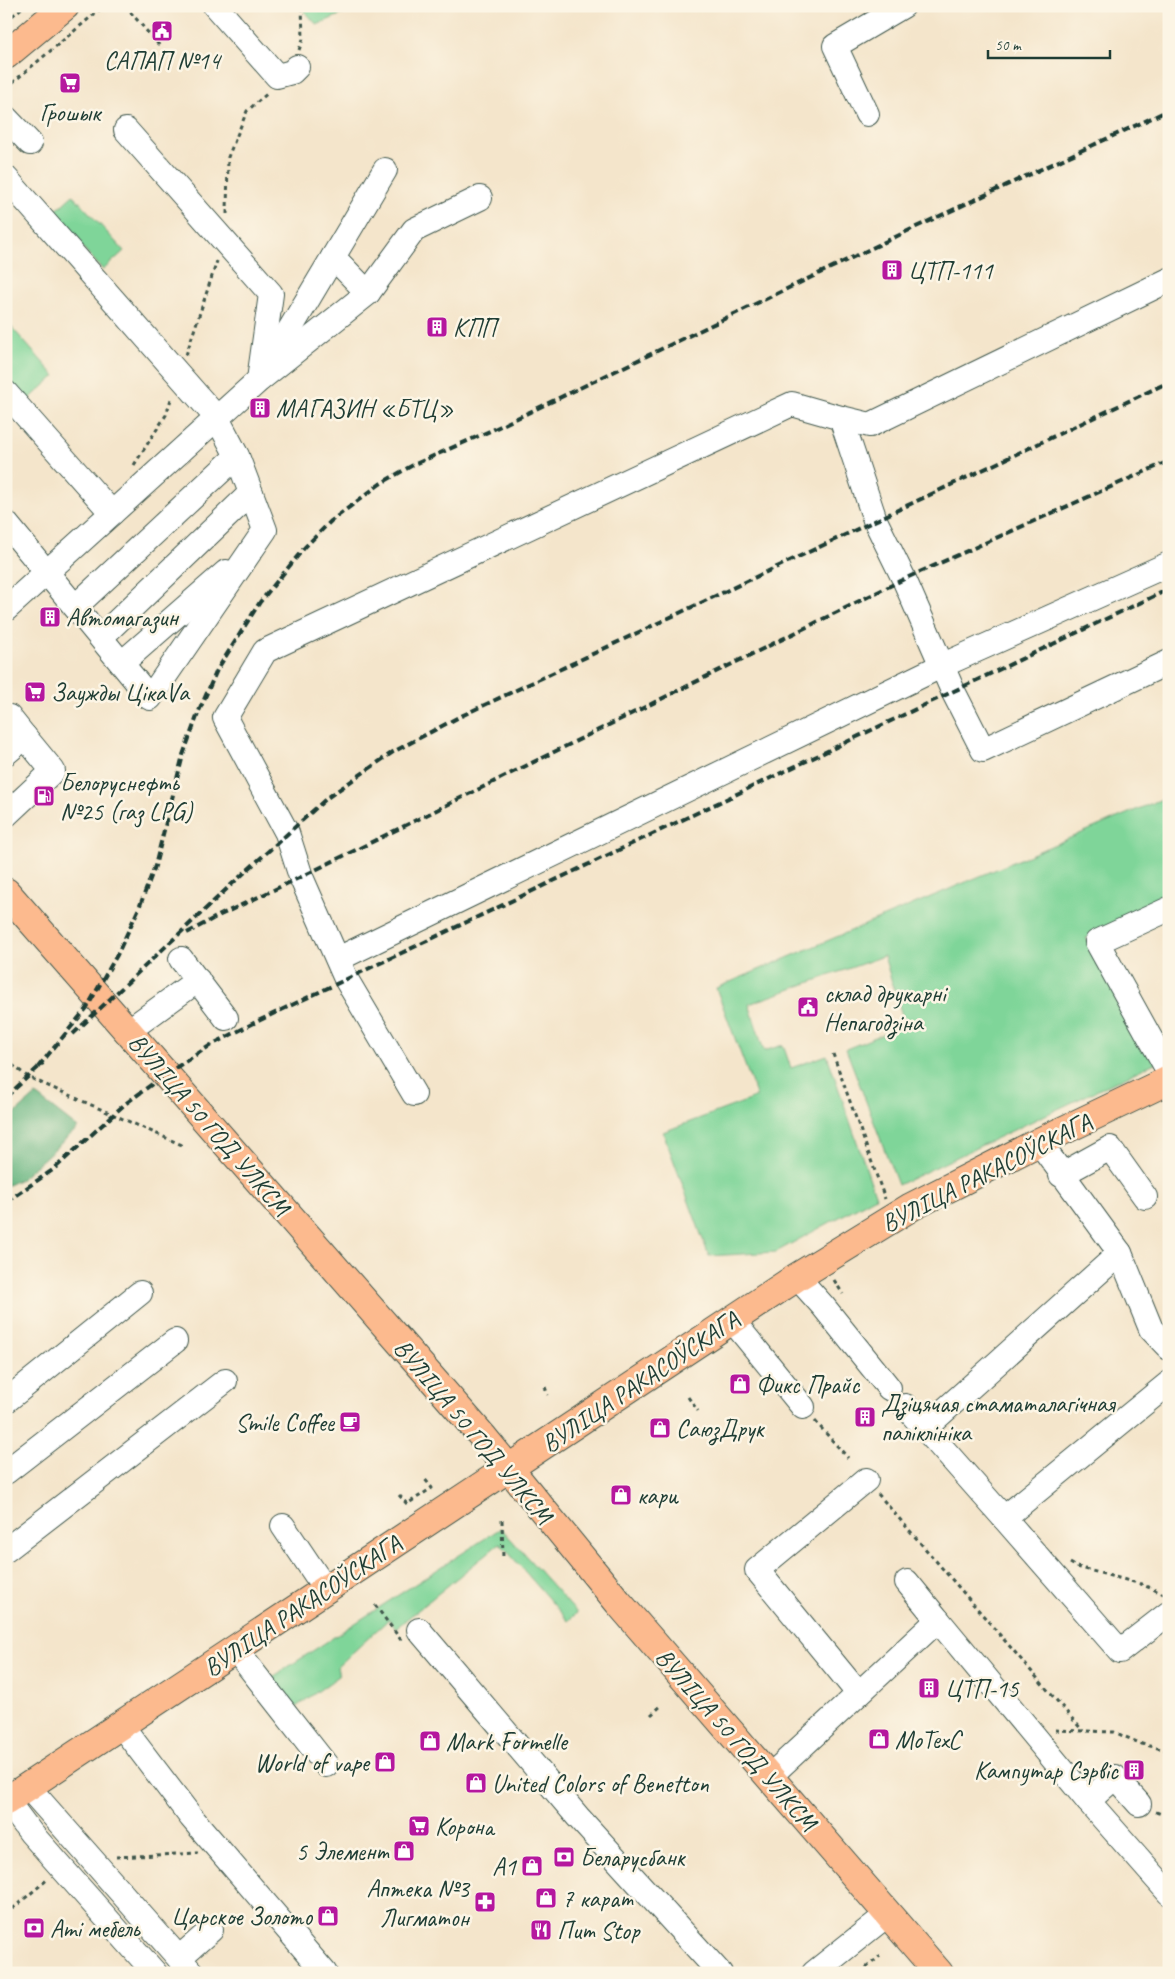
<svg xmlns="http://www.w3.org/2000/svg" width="1175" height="1979" font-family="Caveat,sans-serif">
<rect width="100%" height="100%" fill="#fcf5e5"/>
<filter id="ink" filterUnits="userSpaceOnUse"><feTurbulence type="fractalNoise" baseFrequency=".02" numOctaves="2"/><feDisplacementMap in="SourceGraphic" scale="10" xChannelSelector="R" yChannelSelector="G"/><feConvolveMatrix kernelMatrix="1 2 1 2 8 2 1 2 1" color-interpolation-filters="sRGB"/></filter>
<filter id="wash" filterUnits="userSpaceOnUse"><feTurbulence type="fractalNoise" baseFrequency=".0096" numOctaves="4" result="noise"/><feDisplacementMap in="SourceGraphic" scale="20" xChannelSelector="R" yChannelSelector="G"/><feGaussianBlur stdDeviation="1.12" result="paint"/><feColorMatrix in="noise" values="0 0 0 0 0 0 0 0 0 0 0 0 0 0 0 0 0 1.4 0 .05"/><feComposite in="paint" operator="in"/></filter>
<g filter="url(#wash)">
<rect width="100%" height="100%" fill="#f4e5cb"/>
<!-- green -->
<g fill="#7fd599" stroke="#4f8966">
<path d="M300,6H360L317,25Z"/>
<path d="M73,195L124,251L103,270L52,214Z"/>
<path d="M6,321L55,376L27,401L6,378Z"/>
<path d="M1169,796V901L1086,938L1159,1061L898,1185L846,1049L905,1025L884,956L749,1004L764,1051L783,1045L791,1068L827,1055L876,1197L776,1252L709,1256L663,1132L757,1097L716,988Z"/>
<path d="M501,1528L577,1613L568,1621L500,1543L396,1628L389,1619L337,1667L339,1676L296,1707L279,1700L265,1682Z"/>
</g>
<!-- forest -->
<path fill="#67b681" stroke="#437a5a" d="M36,1095L78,1128L21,1179L6,1186V1121Z"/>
</g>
<g filter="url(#ink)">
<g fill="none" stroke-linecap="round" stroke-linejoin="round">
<!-- minor casing -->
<g stroke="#3f564b" stroke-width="26">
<g id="minor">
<path d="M215,6L277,76L292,72L297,67"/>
<path d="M867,114L835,46L903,6"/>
<path d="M6,118L30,143"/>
<path d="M126,130L271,294L259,380"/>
<path d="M6,178L217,418L237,456L265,530L150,698L6,523"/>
<path d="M333,257L368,293"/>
<path d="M268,366L385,170"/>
<path d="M6,393L112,513"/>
<path d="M841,418L870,425L1169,280"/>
<path d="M76,606L237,456"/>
<path d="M6,609L259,380L368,293L414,230L480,198"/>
<path d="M101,637L251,493"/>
<path d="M122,663L226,572"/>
<path d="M6,753L25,737L9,717"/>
<path d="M6,815L53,771L25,737"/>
<path d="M1169,909L1097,942L1169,1072"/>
<path d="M181,959L226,1018"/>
<path d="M338,959L941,666L1169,564"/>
<path d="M128,1031L198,980"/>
<path d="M414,1094L346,979L301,877L287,833L225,718L265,651L792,404L841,418L875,520L904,579L953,691L983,750L1169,662"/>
<path d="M1061,1175L1110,1148L1145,1197"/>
<path d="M1120,1253L1151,1329L1169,1348"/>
<path d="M797,1277L823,1306L889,1388"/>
<path d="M732,1320L803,1407"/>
<path d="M6,1401L140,1293"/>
<path d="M905,1406L1004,1518L1169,1383"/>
<path d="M925,1428L1120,1253L1039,1142"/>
<path d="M6,1472L175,1341"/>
<path d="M1004,1518L1120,1651L1169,1613"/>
<path d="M283,1526L326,1590"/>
<path d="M6,1550L225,1381"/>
<path d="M907,1582L938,1620"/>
<path d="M419,1630L578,1817L720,1973"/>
<path d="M235,1649L326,1765"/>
<path d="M858,1693L757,1570L866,1480"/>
<path d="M121,1725L191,1817L325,1973"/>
<path d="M769,1777L938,1620L1088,1801L1169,1893"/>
<path d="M28,1787L192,1973"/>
<path d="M7,1801L31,1833L155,1973"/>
<path d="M1088,1801L1115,1777L1139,1804"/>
<path d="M179,1958L211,1930"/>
<path d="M814,1973L888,1914"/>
</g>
</g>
<!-- major casing -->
<g stroke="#3f564b" stroke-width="30">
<g id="major">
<path d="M6,55L65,6"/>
<path d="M6,892L484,1438L618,1602L939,1973"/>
<path d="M6,1801L797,1277L911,1207L1039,1142L1169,1080"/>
</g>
</g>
<!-- path -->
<g stroke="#3f564b" stroke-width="3" stroke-dasharray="4 4" stroke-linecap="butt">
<path d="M125,6L158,44L163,40"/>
<path d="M6,21L24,6"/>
<path d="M299,50L303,39L302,6"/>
<path d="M6,88L104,6"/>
<path d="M227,214L228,157L247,111L269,92"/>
<path d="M186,355L217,261"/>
<path d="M134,465L166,415L172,396"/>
<path d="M833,1054L885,1199"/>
<path d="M6,1060L28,1077L182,1145"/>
<path d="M834,1280L843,1294"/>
<path d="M545,1387L548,1395"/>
<path d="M688,1397L698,1411"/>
<path d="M815,1421L848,1458"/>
<path d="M878,1494L1083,1731"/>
<path d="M399,1495L407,1504L432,1488L424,1478"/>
<path d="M502,1520L503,1559"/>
<path d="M1070,1563L1077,1567L1141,1584L1164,1594"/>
<path d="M375,1605L401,1640"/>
<path d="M651,1715L662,1705"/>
<path d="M1055,1730L1114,1732L1142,1744L1169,1751"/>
<path d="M1156,1812L1169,1817"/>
<path d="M116,1857L198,1853"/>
<path d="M6,1914L48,1879"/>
<path d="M860,1973L880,1956"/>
</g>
<!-- minor -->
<use href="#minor" stroke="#fff" stroke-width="24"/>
<!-- major -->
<use href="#major" stroke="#fcba8e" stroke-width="28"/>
<!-- rail -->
<g stroke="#1f3d34" stroke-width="4" stroke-dasharray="8 4" stroke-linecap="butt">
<path d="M187,933L218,916L301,877L904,579L1169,461"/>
<path d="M73,1034L232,884L327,798L393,752L459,717L1169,382"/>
<path d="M38,1067L86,1009L117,955L139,908L155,866L183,755L199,711L217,670L260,602L305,547L331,521L380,484L413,465L490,431L916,227L1169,110"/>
<path d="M6,1097L43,1063"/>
<path d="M6,1202L54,1169L125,1104L166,1074L211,1045L256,1022L1169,589"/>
</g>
</g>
</g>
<!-- icons -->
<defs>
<g id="civic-square" transform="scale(1.125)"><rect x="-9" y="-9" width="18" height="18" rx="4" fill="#b5179e" stroke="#fcf5e5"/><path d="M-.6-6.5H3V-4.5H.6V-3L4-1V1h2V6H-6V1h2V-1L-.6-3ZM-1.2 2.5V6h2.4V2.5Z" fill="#fff"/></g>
<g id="supermarket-square" transform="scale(1.125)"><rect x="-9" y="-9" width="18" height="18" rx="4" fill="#b5179e" stroke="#fcf5e5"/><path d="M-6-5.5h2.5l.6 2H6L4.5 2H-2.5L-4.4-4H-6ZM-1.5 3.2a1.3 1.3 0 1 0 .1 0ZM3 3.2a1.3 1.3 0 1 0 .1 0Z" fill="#fff"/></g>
<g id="building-square" transform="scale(1.125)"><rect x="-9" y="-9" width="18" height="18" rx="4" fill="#b5179e" stroke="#fcf5e5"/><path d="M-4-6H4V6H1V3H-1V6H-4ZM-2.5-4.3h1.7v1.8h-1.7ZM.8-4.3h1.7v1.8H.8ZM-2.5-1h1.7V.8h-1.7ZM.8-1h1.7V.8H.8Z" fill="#fff"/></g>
<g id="fuel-square" transform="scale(1.125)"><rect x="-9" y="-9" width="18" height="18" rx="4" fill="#b5179e" stroke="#fcf5e5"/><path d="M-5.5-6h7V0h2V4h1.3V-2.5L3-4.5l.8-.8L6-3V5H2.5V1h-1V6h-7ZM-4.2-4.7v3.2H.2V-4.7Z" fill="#fff"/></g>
<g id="shop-square" transform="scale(1.125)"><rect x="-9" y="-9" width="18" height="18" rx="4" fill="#b5179e" stroke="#fcf5e5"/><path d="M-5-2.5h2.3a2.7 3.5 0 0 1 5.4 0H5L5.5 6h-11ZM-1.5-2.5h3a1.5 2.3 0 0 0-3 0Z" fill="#fff"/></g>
<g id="cafe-square" transform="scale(1.125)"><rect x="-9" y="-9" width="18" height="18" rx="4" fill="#b5179e" stroke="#fcf5e5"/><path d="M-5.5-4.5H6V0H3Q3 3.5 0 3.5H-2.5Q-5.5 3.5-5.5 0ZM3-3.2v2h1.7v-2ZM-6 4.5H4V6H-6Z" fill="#fff"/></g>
<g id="bank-square" transform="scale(1.125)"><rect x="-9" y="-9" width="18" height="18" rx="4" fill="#b5179e" stroke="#fcf5e5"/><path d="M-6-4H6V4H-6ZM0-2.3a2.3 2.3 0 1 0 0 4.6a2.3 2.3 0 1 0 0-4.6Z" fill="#fff"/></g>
<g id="pharmacy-square" transform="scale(1.125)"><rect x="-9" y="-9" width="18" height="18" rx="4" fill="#b5179e" stroke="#fcf5e5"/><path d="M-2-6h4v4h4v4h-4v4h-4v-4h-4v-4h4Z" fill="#fff"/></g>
<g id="restaurant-square" transform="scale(1.125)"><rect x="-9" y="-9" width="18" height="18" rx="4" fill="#b5179e" stroke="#fcf5e5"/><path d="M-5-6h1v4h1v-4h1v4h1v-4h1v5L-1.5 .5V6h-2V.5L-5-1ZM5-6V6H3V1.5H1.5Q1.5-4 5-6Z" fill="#fff"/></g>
</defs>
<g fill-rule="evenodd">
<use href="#civic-square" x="162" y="31"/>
<use href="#supermarket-square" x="70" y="83"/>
<use href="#building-square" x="892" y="270"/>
<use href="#building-square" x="437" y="327"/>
<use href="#building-square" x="260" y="408"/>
<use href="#building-square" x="50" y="617"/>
<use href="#supermarket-square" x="35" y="692"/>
<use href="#fuel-square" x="44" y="796"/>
<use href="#civic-square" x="808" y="1007"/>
<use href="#shop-square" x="740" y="1384"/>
<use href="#building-square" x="865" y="1417"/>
<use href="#cafe-square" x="350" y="1422"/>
<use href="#shop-square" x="660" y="1428"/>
<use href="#shop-square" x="621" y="1495"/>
<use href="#building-square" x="929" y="1688"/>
<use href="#shop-square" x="879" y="1739"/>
<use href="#shop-square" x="430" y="1741"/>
<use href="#shop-square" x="385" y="1762"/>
<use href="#building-square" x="1134" y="1770"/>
<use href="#shop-square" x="476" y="1783"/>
<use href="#supermarket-square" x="419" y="1826"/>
<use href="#shop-square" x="404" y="1851"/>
<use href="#bank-square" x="564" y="1857"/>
<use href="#shop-square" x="532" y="1866"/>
<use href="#shop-square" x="546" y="1898"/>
<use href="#pharmacy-square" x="485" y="1902"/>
<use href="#shop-square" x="328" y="1916"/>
<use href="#bank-square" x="34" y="1928"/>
<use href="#restaurant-square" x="541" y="1930"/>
</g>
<g text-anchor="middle" stroke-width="5" stroke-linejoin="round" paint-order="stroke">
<!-- poi labels -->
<g font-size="25" fill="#1f3d34" stroke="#fcf5e5" text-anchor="start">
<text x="162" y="69" text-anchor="middle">САПАП №14</text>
<text x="70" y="121" text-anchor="middle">Грошык</text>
<text x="908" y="279">ЦТП-111</text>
<text x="453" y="336">КПП</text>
<text x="276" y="417">МАГАЗИН «БТЦ»</text>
<text x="66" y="626">Автомагазин</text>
<text x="51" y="701">Заужды ЦікаVа</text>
<text x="60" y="791">Белоруснефть<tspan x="60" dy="29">№25 (газ LPG)</tspan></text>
<text x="824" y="1002">склад друкарні<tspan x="824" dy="29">Непагодзіна</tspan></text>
<text x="756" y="1393">Фикс Прайс</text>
<text x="881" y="1412">Дзіцячая стаматалагічная<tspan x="881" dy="29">паліклініка</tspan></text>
<text x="334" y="1431" text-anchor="end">Smile Coffee</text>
<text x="676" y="1437">СаюзДрук</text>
<text x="637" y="1504">кари</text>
<text x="945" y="1697">ЦТП-15</text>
<text x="895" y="1748">MoTexC</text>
<text x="446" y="1750">Mark Formelle</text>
<text x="369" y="1771" text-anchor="end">World of vape</text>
<text x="1118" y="1779" text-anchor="end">Кампутар Сэрвіс</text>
<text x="492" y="1792">United Colors of Benetton</text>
<text x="435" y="1835">Корона</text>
<text x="388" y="1860" text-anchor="end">5 Элемент</text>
<text x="580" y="1866">Беларусбанк</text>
<text x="516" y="1875" text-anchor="end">A1</text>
<text x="469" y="1897" text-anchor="end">Аптека №3<tspan x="469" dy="29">Лигматон</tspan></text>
<text x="562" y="1907">7 карат</text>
<text x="312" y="1925" text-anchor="end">Царское Золото</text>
<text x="50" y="1937">Ami мебель</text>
<text x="557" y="1939">Пит Stop</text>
</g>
<!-- street labels -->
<g font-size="25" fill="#1f3d34" stroke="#fcf5e5">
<text transform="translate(210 1124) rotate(49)" y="9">ВУЛІЦА 50 ГОД УЛКСМ</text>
<text transform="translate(986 1172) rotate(-27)" y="9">ВУЛІЦА РАКАСОЎСКАГА</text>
<text transform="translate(640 1381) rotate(-34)" y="9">ВУЛІЦА РАКАСОЎСКАГА</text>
<text transform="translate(474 1431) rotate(50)" y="9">ВУЛІЦА 50 ГОД УЛКСМ</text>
<text transform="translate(302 1605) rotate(-34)" y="9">ВУЛІЦА РАКАСОЎСКАГА</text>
<text transform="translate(737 1739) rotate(49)" y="9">ВУЛІЦА 50 ГОД УЛКСМ</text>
</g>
</g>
<!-- margin -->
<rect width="1175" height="1979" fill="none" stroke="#fcf5e5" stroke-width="25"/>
<!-- scale -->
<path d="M988 50v8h122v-8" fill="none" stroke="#1f3d34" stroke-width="2.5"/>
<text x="995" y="50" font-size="15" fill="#1f3d34" stroke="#fcf5e5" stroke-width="4" paint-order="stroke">50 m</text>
</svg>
